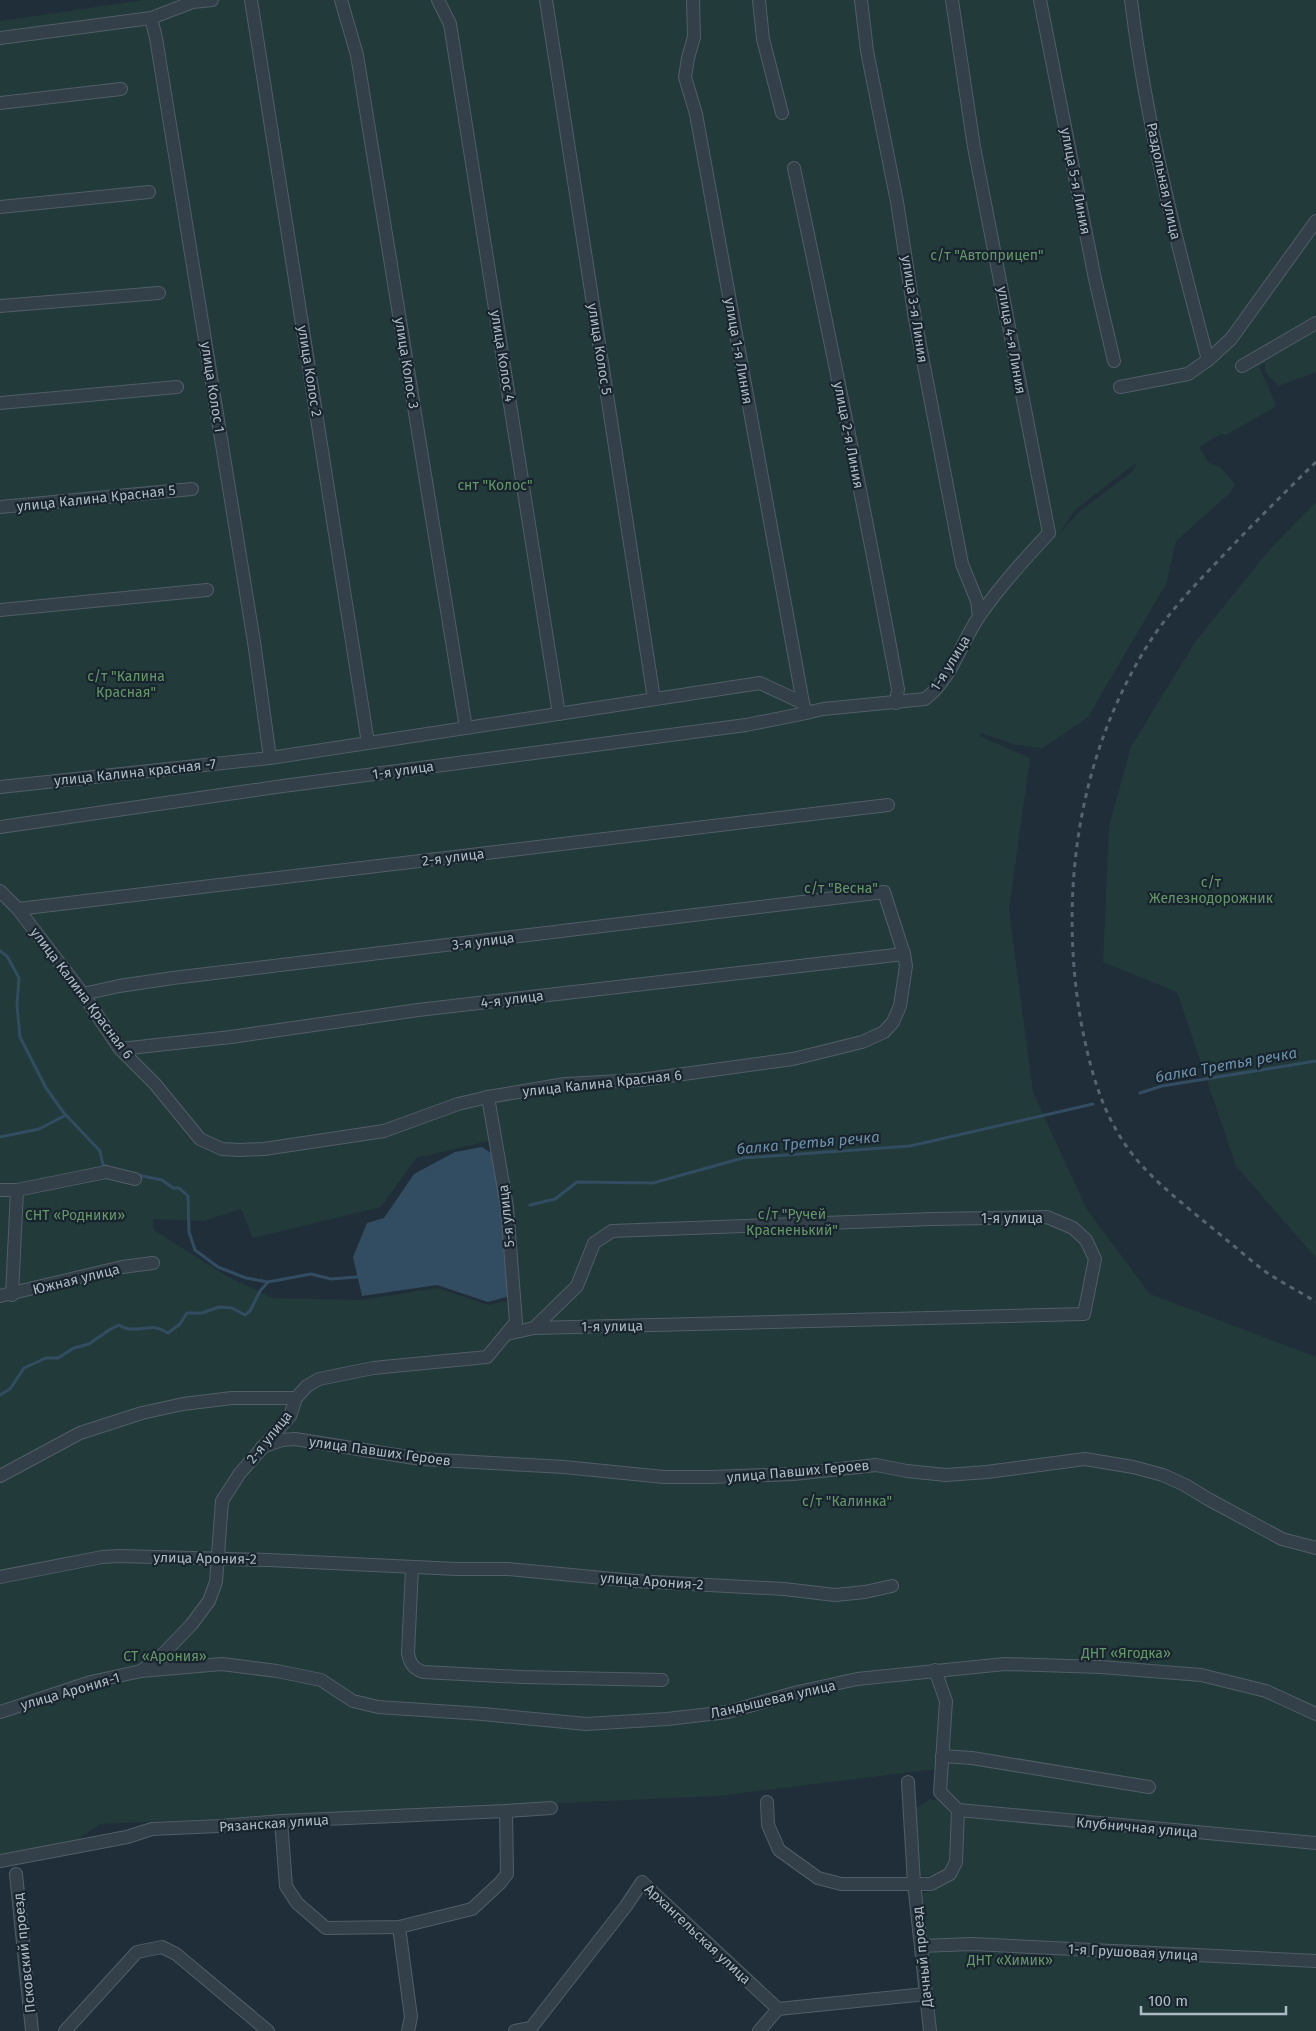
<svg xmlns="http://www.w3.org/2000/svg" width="1316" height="2031" font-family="'Fira Sans',sans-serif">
<rect width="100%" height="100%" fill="#202e39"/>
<!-- green -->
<g fill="#223a39" fill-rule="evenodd">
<path d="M144,0H1316V372L1279,386L1265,372V363L1259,367L1276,404L1274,405L1275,407L1226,435L1221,434L1199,447L1209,463L1220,467L1235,484L1231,492L1176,541L1166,584L1088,717L1043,748L1016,745L981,733L979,736L1030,758L1009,910L1033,1092L1086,1208L1150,1294L1316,1357V2031H932L925,1953L937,1939H927L922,1893L934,1891L933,1875L927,1877L920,1875L915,1809L930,1799L936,1800V1769L718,1796L100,1824L62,1851L0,1862V21ZM1137,462L1133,471L1079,512L1057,536L1075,510ZM502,1138L519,1298L488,1305L437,1288L361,1300L273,1298L228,1277L154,1230L153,1219L204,1221L241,1209L253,1238L381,1207L416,1158Z"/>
<path d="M1316,502V1258L1236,1166L1177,992L1103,962L1109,826L1131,747L1195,642L1270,549Z"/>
</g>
<!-- water -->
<path fill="#324d61" d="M482,1147L494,1155L503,1220L510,1296L488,1302L437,1285L362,1296L353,1257L367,1223L384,1218L414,1174L455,1152Z"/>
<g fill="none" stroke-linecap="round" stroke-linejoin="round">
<!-- stream -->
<g stroke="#324d61" stroke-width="3">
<path d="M0,951L7,956L19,978L17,1005L20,1037L46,1088L64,1113L100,1151L103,1165L109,1167"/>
<path d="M1140,1093L1162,1086L1316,1061"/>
<path d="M0,1137L39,1129L66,1115"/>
<path d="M137,1175L162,1180L173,1188H179L188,1196L189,1232L195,1250L218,1267L246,1278L268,1282"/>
<path d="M530,1205L555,1199L577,1182L653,1183L743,1158L910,1146L1093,1104"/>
<path d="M0,1395L10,1389L24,1368L46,1358H58L74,1348L89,1344L109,1330L119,1325C122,1327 127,1329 131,1329C147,1330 152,1323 168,1333L180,1324L187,1313H202L219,1307L232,1308L245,1315L250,1311L260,1291L268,1282L311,1274L331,1279L357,1277L360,1274"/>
</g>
<!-- minor casing -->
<g stroke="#515e67" stroke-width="14">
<g id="minor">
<path d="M251,0L368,743"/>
<path d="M341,0L357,55L466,728"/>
<path d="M438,0L450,24L559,714"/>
<path d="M546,0L654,699"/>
<path d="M693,0L694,37L688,58L685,77L696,114L803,703"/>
<path d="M759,0L763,39L782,113"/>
<path d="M861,0L867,51L897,202L915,319L962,564L977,601L979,616"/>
<path d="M1040,0L1095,279L1114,361"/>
<path d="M1131,0C1146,122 1176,241 1208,360"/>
<path d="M151,18L156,38L254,642L270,758"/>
<path d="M0,38L151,18L193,2L212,0"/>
<path d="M0,103L121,89"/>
<path d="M794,168C831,342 866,515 898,689L896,703"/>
<path d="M0,207L149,192"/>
<path d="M0,306L159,293"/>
<path d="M1242,366L1316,323"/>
<path d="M1120,387L1188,374L1208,360L1231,339L1316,221"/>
<path d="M0,403L177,387"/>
<path d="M0,507L192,489"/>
<path d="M0,610L207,590"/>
<path d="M0,787L270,758L760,683L803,703L806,713L823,709L925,699C952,679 961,642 980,615C1000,586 1025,559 1049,533L974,147L952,0"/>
<path d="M0,827L283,786L746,725L806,713"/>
<path d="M0,891L18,909L51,952L83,994L120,1049L155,1084L200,1139L222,1149L240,1150L264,1149L384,1131L458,1104L488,1097L565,1084L640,1080L793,1059L862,1042L884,1032L893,1022L900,1006L906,966L904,954L884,892L173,978L119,986L83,994"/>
<path d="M18,909L888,805"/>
<path d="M120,1049L231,1037L418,1010L904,954"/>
<path d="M0,1190H17L106,1172L135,1179"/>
<path d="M12,1295L17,1190"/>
<path d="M0,1296L122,1267L153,1263"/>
<path d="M507,1334L534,1328L1084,1314L1095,1259L1086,1240L1073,1228L1047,1217L932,1219L612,1231L594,1243L577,1286L534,1328"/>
<path d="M262,1447L282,1440L295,1439L421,1459L564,1467L664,1477H711L794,1474L876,1465L907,1471L946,1475L987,1472L1085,1459L1133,1467L1163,1475L1185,1485L1208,1499L1282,1539L1316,1548"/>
<path d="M0,1476L80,1433L142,1413L183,1404L232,1398H296"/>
<path d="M412,1568L408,1653C410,1664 413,1668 423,1672L522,1677L662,1680"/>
<path d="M0,1577L102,1557L119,1556L268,1560L457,1569H507L635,1581L784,1589L835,1595L865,1592L892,1586"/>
<path d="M935,1670L946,1701L940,1792L958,1810"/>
<path d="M141,1671L162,1655L191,1625L209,1601L216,1582L222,1501L240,1473L290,1416L296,1398L307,1386L319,1379L373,1368L487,1357L516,1322L507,1207L488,1097"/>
<path d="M0,1712L91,1682L141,1671L222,1664L277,1671L321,1680L353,1701L378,1707L483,1714L586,1724L667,1719L728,1712L794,1693L857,1679L1005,1664L1101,1667L1201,1675L1266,1691L1316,1714"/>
<path d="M942,1756L972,1758L1149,1787"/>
<path d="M908,1782L914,1883L930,2031"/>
<path d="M767,1802L768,1825L779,1850L818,1878L841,1884H931L950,1874L956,1862L958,1810"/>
<path d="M958,1810L1316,1843"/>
<path d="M281,1821L286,1886L297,1903L326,1928L399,1927L472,1909L500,1883L507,1874L506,1811"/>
<path d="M0,1861L127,1837L152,1829L219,1826L281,1821L506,1811L551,1808"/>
<path d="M16,1874L32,2031"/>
<path d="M399,1927L411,2017L408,2031"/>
<path d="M921,1946L972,1944L1316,1961"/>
<path d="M65,2031L137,1952L162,1947L176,1954L268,2031"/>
<path d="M515,2031L531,2028L626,1906L642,1882L778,2009L926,1994"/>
<path d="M759,2031L778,2009"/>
</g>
</g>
<!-- minor -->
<use href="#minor" stroke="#344049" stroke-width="12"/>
<!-- rail -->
<path stroke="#556471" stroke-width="3" stroke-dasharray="5 5" stroke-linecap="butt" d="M1316,462C1282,495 1248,529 1215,564C1189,591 1163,619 1144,651C1077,762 1059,896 1081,1022C1090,1069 1102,1116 1133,1155C1152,1179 1176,1198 1200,1218C1221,1235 1242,1253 1263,1270C1280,1282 1299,1291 1316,1302"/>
</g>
<g text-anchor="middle" stroke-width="4.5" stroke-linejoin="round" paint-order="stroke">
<!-- street labels -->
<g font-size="14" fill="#aebbc6" stroke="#19252e">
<text transform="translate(1076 181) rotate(79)" y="5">улица 5-я Линия</text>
<text transform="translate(1164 181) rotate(78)" y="5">Раздольная улица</text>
<text transform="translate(915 309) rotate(81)" y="5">улица 3-я Линия</text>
<text transform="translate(1012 340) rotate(80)" y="5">улица 4-я Линия</text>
<text transform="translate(600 349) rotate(81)" y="5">улица Колос 5</text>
<text transform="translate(739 351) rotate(80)" y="5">улица 1-я Линия</text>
<text transform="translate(503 356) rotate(81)" y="5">улица Колос 4</text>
<text transform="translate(407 363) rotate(81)" y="5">улица Колос 3</text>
<text transform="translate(310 371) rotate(81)" y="5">улица Колос 2</text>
<text transform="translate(213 387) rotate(81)" y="5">улица Колос 1</text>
<text transform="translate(849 435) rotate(79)" y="5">улица 2-я Линия</text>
<text transform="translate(96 498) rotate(-6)" y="5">улица Калина Красная 5</text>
<text transform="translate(950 663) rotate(-58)" y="5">1-я улица</text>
<text transform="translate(403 770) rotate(-8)" y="5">1-я улица</text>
<text transform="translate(135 772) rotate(-6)" y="5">улица Калина красная -7</text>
<text transform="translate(453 857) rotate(-7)" y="5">2-я улица</text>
<text transform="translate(483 941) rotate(-7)" y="5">3-я улица</text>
<text transform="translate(82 993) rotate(53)" y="5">улица Калина Красная 6</text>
<text transform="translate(512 999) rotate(-7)" y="5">4-я улица</text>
<text transform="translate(602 1083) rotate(-6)" y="5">улица Калина Красная 6</text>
<text transform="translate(506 1216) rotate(-96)" y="5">5-я улица</text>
<text x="1012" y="1223">1-я улица</text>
<text transform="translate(76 1279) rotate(-14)" y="5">Южная улица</text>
<text transform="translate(612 1326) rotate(-1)" y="5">1-я улица</text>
<text transform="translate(269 1437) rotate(-51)" y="5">2-я улица</text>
<text transform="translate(380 1451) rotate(8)" y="5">улица Павших Героев</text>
<text transform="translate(798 1471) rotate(-5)" y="5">улица Павших Героев</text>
<text transform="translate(205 1558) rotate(1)" y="5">улица Арония-2</text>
<text transform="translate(652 1581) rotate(4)" y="5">улица Арония-2</text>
<text transform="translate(70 1691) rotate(-16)" y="5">улица Арония-1</text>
<text transform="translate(773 1699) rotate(-13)" y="5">Ландышевая улица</text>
<text transform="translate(274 1823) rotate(-4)" y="5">Рязанская улица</text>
<text transform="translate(1137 1827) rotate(5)" y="5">Клубничная улица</text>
<text transform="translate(698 1934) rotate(43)" y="5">Архангельская улица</text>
<text transform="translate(1133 1952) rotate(3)" y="5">1-я Грушовая улица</text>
<text transform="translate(24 1953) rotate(-96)" y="5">Псковский проезд</text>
<text transform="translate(922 1957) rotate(-96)" y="5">Дачный проезд</text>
</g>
<!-- park labels -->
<g font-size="14" fill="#659769" stroke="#19252e">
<text x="987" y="260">с/т "Автоприцеп"</text>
<text x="495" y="490">снт "Колос"</text>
<text x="126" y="681">с/т "Калина<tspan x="126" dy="16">Красная"</tspan></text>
<text x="1211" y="887">с/т<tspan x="1211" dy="16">Железнодорожник</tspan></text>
<text x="841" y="893">с/т "Весна"</text>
<text x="792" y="1219">с/т "Ручей<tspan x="792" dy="16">Красненький"</tspan></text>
<text x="75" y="1220">СНТ «Родники»</text>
<text x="847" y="1506">с/т "Калинка"</text>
<text x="1126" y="1658">ДНТ «Ягодка»</text>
<text x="165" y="1661">СТ «Арония»</text>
<text x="1010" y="1965">ДНТ «Химик»</text>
</g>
<!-- water labels -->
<g font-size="15" font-style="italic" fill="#6d91aa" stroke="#19252e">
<text transform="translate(1226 1065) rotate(-10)" y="5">балка Третья речка</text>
<text transform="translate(808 1143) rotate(-5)" y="5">балка Третья речка</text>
</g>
</g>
<!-- scale -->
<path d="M1141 2006v8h145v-8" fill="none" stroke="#aebbc6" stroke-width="2.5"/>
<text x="1148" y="2006" font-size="15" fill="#aebbc6" stroke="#19252e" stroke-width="4" paint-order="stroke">100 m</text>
</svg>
